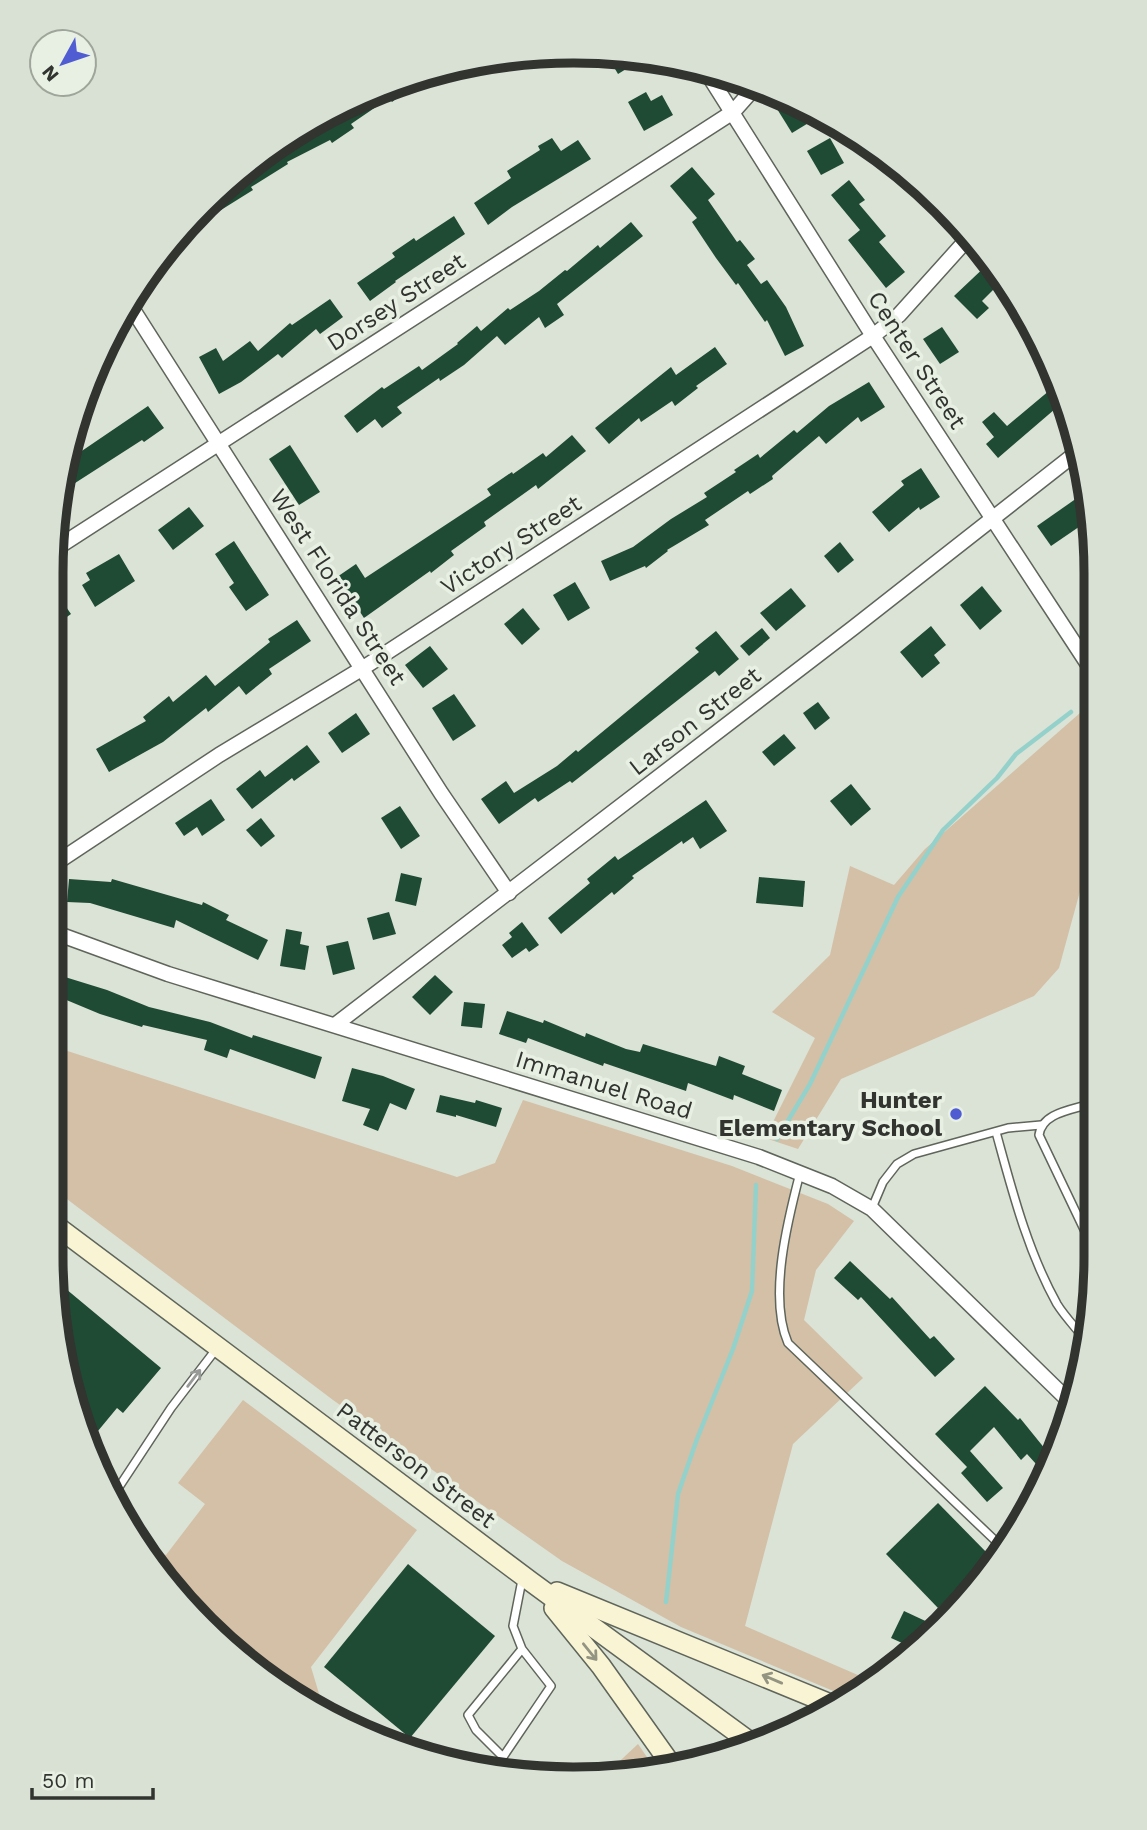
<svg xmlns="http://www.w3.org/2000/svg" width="1147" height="1830" font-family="'Work Sans',sans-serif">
<rect width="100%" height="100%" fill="#dbe2d6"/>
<!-- green -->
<g fill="#d3c0a6">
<path d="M1080,713L1094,729V848L1091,851L1059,968L1034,996L841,1079L798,1149L765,1138L815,1038L772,1012L830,955L850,866L894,885L925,849Z"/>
<path d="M52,1046L457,1177L495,1163L523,1100L732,1166L828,1204L854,1221L816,1270L804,1320L863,1378L793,1444L745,1626L874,1682L864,1691L850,1698L681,1627L562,1561L333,1400L51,1187Z"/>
<path d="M243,1400L417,1530L311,1667L323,1707L256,1671L159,1574L146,1551L166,1555L205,1504L178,1483Z"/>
<path d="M638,1744L653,1766L606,1774Z"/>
</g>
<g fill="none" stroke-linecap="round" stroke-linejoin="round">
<!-- stream -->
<g stroke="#95d1cb" stroke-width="4.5">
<path d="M777,1139L810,1084L898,897L943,830L997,778L1016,754L1071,712"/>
<path d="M666,1602L678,1494L697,1439L733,1349L752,1291L756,1185"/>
<path d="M633,1769L640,1763"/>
</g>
</g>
<!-- building -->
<g fill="#1f4b35">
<path d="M605,52H607L644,58L618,74Z"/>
<path d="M429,73L392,102L389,98L351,124L354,128L332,143L330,140L287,162L288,164L251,187L253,190L221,210L213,198L222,192L221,189L229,181L307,125L309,128L337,110L405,79Z"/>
<path d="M646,92L651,101L662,95L673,115L644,131L628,102Z"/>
<path d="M785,97L808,106L815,119L792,133L774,104Z"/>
<path d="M552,138L561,151L578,140L591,159L512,207L488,225L474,203L511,178L507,171L540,150L538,146Z"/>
<path d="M830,138L844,163L821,175L807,151Z"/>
<path d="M692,167L715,194L708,200L737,242L740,240L755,259L747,265L761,284L767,280L786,307L804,346L785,356L767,320L765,322L738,283L736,285L716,258L692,222L697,218L670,186Z"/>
<path d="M849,180L865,200L859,204L886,236L879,242L905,272L886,288L848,240L860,230L831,195Z"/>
<path d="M454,216L465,234L395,281L396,282L370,301L357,283L395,257L392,253L414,238L416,241Z"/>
<path d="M631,222L643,236L557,304L564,315L545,328L539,317L505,345L497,336L464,365L440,381L439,378L397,407L402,413L382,428L375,419L357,433L344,416L382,387L384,389L419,366L422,370L458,344L457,343L477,326L481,331L508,308L510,310L539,291L565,270L567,271L598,245L600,248Z"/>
<path d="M990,262L1003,280L982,301L989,308L977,319L954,296Z"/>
<path d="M330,299L343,317L320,334L316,329L282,358L278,354L241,382L219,394L199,357L216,348L223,361L250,341L258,351L290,323L292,325Z"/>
<path d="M942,327L959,352L940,364L923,339Z"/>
<path d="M715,347L727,364L696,386L698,388L675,406L672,401L641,422L639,418L609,444L595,428L671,367L676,375Z"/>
<path d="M869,382L885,407L861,422L858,417L826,444L819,436L772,476L773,479L750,494L748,491L705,520L709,525L667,550L668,551L646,568L645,566L610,581L601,561L633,547L671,519L707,497L704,493L736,472L734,470L758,454L760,458L794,430L797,433L829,406Z"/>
<path d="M1050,390L1062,403L998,458L986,444L994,437L982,422L994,412L1007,426Z"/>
<path d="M148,406L164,428L144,442L142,440L58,494L67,461Z"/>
<path d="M572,435L586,451L538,489L536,485L484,522L486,526L451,551L454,555L431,573L430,571L364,618L337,577L356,564L365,578L491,495L487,489L512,472L513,474L543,453L546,457Z"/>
<path d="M290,445L320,492L299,505L269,459Z"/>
<path d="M921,468L940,497L920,510L919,507L889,532L872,512L904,485L901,481Z"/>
<path d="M1087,491L1092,518L1051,546L1037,526Z"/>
<path d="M189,507L204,526L173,550L158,530Z"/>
<path d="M234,541L269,595L246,611L229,587L234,583L215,554Z"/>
<path d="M840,542L854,560L838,573L824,556Z"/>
<path d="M119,554L135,581L95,607L82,585L90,580L86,573Z"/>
<path d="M575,582L590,608L568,621L553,595Z"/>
<path d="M982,586L1002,611L980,630L960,605Z"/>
<path d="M791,588L806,606L776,631L760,613Z"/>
<path d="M55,591L71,614L54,626L55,610Z"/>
<path d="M523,608L540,629L522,645L504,624Z"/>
<path d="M297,620L311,641L269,669L272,674L246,695L239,686L208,712L206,708L163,742L109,772L96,749L146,721L143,717L169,696L173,702L206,675L215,686L270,642L268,639Z"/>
<path d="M931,626L946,645L934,655L940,663L922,678L900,652Z"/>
<path d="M762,628L770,638L749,656L740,646Z"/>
<path d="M716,631L739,659L719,676L715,671L572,783L570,781L538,802L535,798L499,824L481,799L506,781L514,793L557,766L576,750L578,752L699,652L695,648Z"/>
<path d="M430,646L448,669L423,688L405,665Z"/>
<path d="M454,694L476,726L453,741L432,708Z"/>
<path d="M818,702L830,718L815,730L803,713Z"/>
<path d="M356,713L370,734L342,753L328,733Z"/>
<path d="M784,734L796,748L774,766L762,752Z"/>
<path d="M307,745L320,762L294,781L292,778L252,809L236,789L260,770L265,777Z"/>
<path d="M851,784L871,809L851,826L830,801Z"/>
<path d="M211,799L225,820L202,836L197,827L184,836L175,823Z"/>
<path d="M706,800L727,831L700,849L693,837L683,844L682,841L632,876L634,878L614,895L612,892L561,934L548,918L590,883L587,879L615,856L618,860Z"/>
<path d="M400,806L420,836L401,849L381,818Z"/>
<path d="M261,818L275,836L261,847L246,830Z"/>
<path d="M401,873L422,878L416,906L395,901Z"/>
<path d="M759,877L805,881L803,907L756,903Z"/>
<path d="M69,879L111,882L112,879L202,905L203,902L229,915L226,920L268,940L258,960L176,920L174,928L90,903L67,902Z"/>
<path d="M389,912L396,934L373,940L367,918Z"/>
<path d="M522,922L539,945L529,952L526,948L512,958L502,945L512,937L509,933Z"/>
<path d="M286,929L302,932L300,944L309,946L305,970L280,966Z"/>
<path d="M348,941L355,969L333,975L326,946Z"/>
<path d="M52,973L107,990L149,1007L210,1022L252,1038L253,1035L322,1057L315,1079L230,1049L227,1058L204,1050L207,1040L143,1025L142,1027L100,1014L52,994Z"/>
<path d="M435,975L453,992L430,1015L412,997Z"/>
<path d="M464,1002L485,1004L482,1028L461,1026Z"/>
<path d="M507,1011L543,1023L544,1020L585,1037L586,1033L626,1049L640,1052L643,1044L716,1066L719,1056L745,1066L742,1074L782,1090L774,1111L734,1095L733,1100L688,1083L686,1091L604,1063L603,1066L528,1038L526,1043L499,1034Z"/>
<path d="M352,1068L383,1076L415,1089L406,1110L390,1103L378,1131L363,1125L370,1109L342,1101Z"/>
<path d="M440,1095L475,1103L476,1100L502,1108L496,1127L456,1115V1117L436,1112Z"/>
<path d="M850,1261L890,1299L892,1297L930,1339L934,1336L955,1359L935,1377L861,1297L858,1300L834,1278Z"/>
<path d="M54,1279L161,1368L123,1413L117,1408L88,1443L78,1424Z"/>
<path d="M985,1386L1018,1420L1020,1418L1054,1460L1046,1475L1027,1454L1021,1460L994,1427L970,1451L1003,1488L987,1502L961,1473L967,1467L935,1434Z"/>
<path d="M938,1503L990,1556L938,1608L886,1554Z"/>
<path d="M408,1564L495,1636L410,1738L324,1667Z"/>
<path d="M904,1611L934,1625L911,1647L891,1638Z"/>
</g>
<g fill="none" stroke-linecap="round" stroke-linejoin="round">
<!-- service casing -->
<g stroke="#5f655a" stroke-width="10">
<g id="service">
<path d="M996,1132C1012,1190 1027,1250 1057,1304C1065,1317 1077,1329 1087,1342"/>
<path d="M800,1173C788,1219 768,1297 788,1343L1003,1548"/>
<path d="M872,1208L883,1182L897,1164L914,1154L1008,1128L1041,1125"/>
<path d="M1092,1246L1039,1135C1042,1112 1073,1110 1093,1103"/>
<path d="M115,1493L171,1408L217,1348"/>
<path d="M522,1580L513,1626L522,1649L551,1686L503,1757L476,1730L468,1715L522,1649"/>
</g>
</g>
<!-- minor casing -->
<g stroke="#5f655a" stroke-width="17">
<g id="minor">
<path d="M704,68L873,336L1095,675"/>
<path d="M130,305L441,793L509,893"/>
<path d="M55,549L733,112L756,86"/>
<path d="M53,865L219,755L363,668L873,336L899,315L971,235"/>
<path d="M53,932L168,974L759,1157L832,1186L872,1209L1071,1403"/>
<path d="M335,1025L853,628L1080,450"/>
</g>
</g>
<!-- secondary casing -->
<g stroke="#5f655a" stroke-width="22">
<g id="secondary">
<path d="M51,1222L530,1581L754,1745"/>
<path d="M557,1592L835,1706"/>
<path d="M554,1608L601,1666L670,1763"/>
</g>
</g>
<!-- service -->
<use href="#service" stroke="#fff" stroke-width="7"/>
<!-- minor -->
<use href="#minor" stroke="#fff" stroke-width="14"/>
<!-- secondary -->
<use href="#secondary" stroke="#f8f4d4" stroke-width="19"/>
</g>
<!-- one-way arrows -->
<defs><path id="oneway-shaft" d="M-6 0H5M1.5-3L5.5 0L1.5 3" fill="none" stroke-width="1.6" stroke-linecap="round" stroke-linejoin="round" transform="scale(1.75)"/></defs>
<use stroke="#989a97" href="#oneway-shaft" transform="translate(194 1378) rotate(-53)"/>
<g stroke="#949482">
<use href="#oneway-shaft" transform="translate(590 1652) rotate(51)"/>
<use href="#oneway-shaft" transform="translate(772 1679) rotate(-157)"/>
</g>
<!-- markers -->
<circle fill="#4f5cd2" stroke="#e8f0e3" stroke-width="2.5" cx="956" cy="1114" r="7"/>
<g text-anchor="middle" stroke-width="7" stroke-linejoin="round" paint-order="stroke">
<!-- street labels -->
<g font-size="24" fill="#31342f" stroke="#e8f0e3">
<text transform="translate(396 302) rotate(-33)" y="8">Dorsey Street</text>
<text transform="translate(917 360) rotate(57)" y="8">Center Street</text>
<text transform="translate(511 545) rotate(-33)" y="8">Victory Street</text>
<text transform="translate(338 587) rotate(57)" y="8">West Florida Street</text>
<text transform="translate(695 721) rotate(-38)" y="8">Larson Street</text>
<text transform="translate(604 1085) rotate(17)" y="8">Immanuel Road</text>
<text transform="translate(416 1465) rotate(37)" y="8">Patterson Street</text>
</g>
<!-- poi labels -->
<g font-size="24" font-weight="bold" fill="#31342f" stroke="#e8f0e3" text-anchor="end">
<text x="942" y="1108">Hunter<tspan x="942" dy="28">Elementary School</tspan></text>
</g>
</g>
<!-- crop -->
<path d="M0 0H1147V1830H0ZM573 63H574A510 510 0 0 1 1084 573V1257A510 510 0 0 1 574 1767H573A510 510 0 0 1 63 1257V573A510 510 0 0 1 573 63Z" fill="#d9e1d5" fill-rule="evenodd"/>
<path fill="none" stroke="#31342f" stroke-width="9" d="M573 63H574A510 510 0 0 1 1084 573V1257A510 510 0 0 1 574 1767H573A510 510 0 0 1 63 1257V573A510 510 0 0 1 573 63Z"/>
<!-- north arrow -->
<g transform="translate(63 63) rotate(230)"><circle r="33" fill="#e8f0e3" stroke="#9fa59b" stroke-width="2"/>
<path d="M0-5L12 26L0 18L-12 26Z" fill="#4f5cd2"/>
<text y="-10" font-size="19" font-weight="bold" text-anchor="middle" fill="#31342f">N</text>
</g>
<!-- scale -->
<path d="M32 1788v10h121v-10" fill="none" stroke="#31342f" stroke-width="3.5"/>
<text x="42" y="1788" font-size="21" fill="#31342f" stroke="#e8f0e3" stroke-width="5" paint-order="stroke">50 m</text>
</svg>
